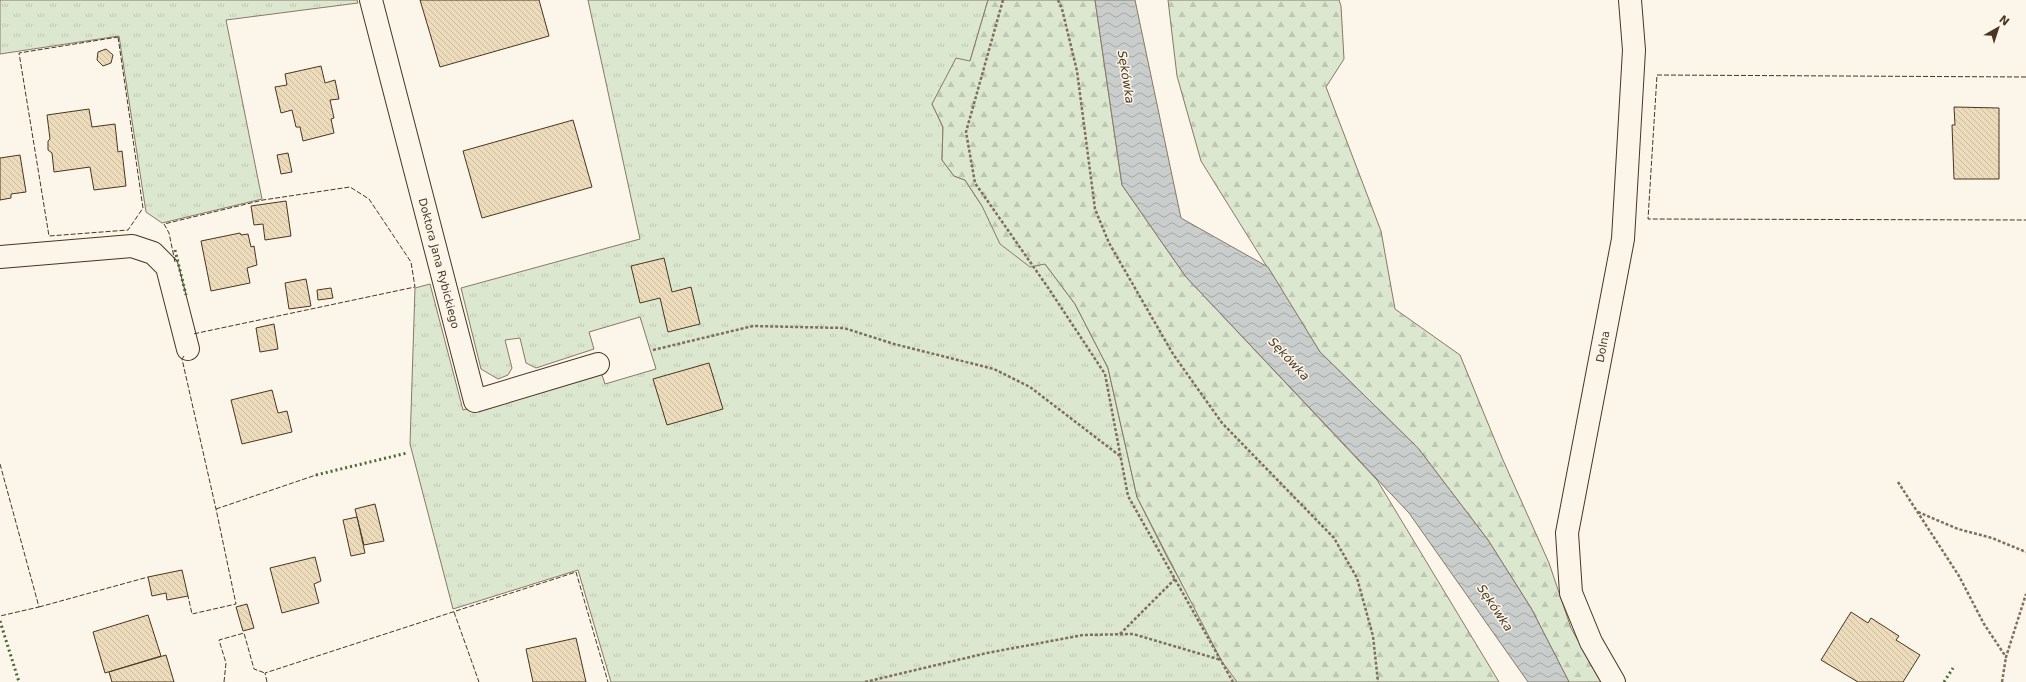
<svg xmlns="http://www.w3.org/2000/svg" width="2026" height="682" font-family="'DejaVu Sans',sans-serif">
<defs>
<pattern id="grass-tufts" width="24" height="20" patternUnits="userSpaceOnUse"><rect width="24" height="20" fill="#dce7d0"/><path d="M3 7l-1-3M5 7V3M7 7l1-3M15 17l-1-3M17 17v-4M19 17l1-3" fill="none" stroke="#bec7b2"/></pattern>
<pattern id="forest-firs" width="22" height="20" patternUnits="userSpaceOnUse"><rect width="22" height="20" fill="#dce7d0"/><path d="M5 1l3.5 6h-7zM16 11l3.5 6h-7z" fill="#bec7b2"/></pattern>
<pattern id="water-waves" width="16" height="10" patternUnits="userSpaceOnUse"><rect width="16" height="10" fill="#c9cecd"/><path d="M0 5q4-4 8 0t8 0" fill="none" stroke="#a5a8a6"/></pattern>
<pattern id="building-back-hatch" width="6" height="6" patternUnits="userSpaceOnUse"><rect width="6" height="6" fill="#ecdcbc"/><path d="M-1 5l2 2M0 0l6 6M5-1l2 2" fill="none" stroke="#ccbda1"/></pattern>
</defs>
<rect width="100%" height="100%" fill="#fbf6e9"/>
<!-- grass -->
<g fill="url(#grass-tufts)" stroke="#887966">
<path d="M0,0H357L358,3L226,20L262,199L162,223L146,212L119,36L0,54Z"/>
<path d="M588,0H988L970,61L932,104L943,127L942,160L954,176L965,180L982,206L1045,264L1075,304L1108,368L1137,497L1168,559L1237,682H611L578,570L453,609L410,444L415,288L430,284L463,410L600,369L605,384L656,369L640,317L589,332L594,349L536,368L526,363L520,338L505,340L512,368L508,375L498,379L481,369L461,288L640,239Z"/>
</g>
<!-- forest -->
<g fill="url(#forest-firs)" stroke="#887966">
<path d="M988,0H1095L1122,185L1186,277L1377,480L1499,682H1237L1221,660L1137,497L1108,368L1075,304L1045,264L1030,267L1000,244L982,206L965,180L954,176L942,160L943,127L932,104L956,58L970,61Z"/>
<path d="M1168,0H1339L1341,6L1344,59L1326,87L1381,231L1395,309L1460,355L1503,460L1549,563L1571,628L1601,682H1569L1531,608L1488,540L1418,448L1320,352L1201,161L1177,76Z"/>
</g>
<!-- water -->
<path fill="url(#water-waves)" stroke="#887966" d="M1095,0H1135L1181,218L1268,267L1320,352L1418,448L1488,540L1531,608L1569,682H1528L1409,513L1186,277L1122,185Z"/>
<!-- building -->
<g fill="url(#building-back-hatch)" stroke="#4a3520">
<path d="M420,0H539L549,36L440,67Z"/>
<path d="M106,49L113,55L111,63L103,66L97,60L98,52Z"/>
<path d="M321,66L325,83L335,80L339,99L330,100L334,118L331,119L334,133L303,141L300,127H296L292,110L281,113L275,87L287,85L285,74Z"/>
<path d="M1954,107L1999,108V179H1954L1952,125H1955Z"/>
<path d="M89,109L92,127L115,124L118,152L122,151L126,186L94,190L90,167L54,172L52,153L48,150V141L50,139L47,115Z"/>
<path d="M573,120L592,187L482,218L463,151Z"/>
<path d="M288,153L292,172L281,174L277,155Z"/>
<path d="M20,155L26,192L11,194V198L0,200V158Z"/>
<path d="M286,201L291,236L265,240L263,224L254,225L251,206Z"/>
<path d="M240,233L241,235L248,234L251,247L254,246L257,265L247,268L250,283L211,291L201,241Z"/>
<path d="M664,258L672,292L691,287L700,324L668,332L660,298L640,303L631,266Z"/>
<path d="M306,279L311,306L289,309L285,283Z"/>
<path d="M331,288L333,298L318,300L317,290Z"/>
<path d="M274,324L278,349L260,352L256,328Z"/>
<path d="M709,363L723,409L667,425L653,379Z"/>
<path d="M272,390L278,413L287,411L292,432L242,444L231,400Z"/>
<path d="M375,504L384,541L364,545L355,509Z"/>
<path d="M357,517L365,553L351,556L343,520Z"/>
<path d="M315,557L321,581L314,584L319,603L282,613L270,568Z"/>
<path d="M182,570L188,596L167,600L166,593L152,596L148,577Z"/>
<path d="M247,604L254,628L243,631L236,607Z"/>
<path d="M1851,612L1868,623L1871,618L1899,636L1896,640L1920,655L1903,682H1858L1821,660Z"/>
<path d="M148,615L161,656L105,673L93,632Z"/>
<path d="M576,638L586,682H533L526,649Z"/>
<path d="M166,655L174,682H112L109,672Z"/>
</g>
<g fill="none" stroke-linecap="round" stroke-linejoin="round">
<!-- minor casing -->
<g stroke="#4a3520" stroke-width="24">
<g id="minor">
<path id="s1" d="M371,0L475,401L598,364"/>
<path d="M0,257L132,246L153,253L167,267L188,349"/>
<path id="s2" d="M1614,682L1591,642L1571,593L1567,533L1623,239L1634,50L1630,0"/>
</g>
</g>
<!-- path -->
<g stroke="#7f6f5c" stroke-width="2.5" stroke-dasharray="3 2" stroke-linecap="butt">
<path d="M1003,0L966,132L975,183L1049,289L1105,374L1128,496L1233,682"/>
<path d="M1058,0L1062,9L1077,71L1095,209L1109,243L1173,354L1222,423L1334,538L1357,578L1373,636L1378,682"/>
<path d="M653,350L753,326L844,328L894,344L994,369L1030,387L1120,456"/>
<path d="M1898,482L1959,576L1984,624L2006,657L2026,594"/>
<path d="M1918,512L1958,529L1992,538L2026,552"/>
<path d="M1120,634L1175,579"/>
<path d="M865,682L987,653L1083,635L1133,634L1221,660"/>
<path d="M2002,682L2006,657"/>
</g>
<!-- minor -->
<use href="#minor" stroke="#fbf6e9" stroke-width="22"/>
<!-- hedge -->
<g stroke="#436837" stroke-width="3" stroke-dasharray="2 3" stroke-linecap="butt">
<path d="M175,250L186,295"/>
<path d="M316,475L407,453"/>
<path d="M0,621L19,682"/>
<path d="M1944,682L1953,668"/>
</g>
<!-- fence -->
<g stroke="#4a3520" stroke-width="1" stroke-dasharray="5 2" stroke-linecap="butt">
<path d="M118,37L143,208L128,230L49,236L19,53Z"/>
<path d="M2026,77L1657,75L1648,219L2026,220"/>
<path d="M175,262L169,233L164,224L263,200L350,187L369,199L411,262L415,287L193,334"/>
<path d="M184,356L182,359L216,509L236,604L192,614L188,596"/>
<path d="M0,464L39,607L0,616"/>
<path d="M216,509L316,475"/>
<path d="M39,607L148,577"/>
<path d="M454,612L479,682"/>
<path d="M224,682L226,663L219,640L244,633L254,669L265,673"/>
<path d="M267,682L265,673L576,572L608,682"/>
</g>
</g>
<g text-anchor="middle" stroke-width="3" stroke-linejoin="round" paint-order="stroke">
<!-- street labels -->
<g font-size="11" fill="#4a3520" stroke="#fbf6e9">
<text dy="4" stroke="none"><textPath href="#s1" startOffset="272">Doktora Jana Rybickiego</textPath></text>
<text dy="4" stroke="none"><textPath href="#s2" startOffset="349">Dolna</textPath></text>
</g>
<!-- water labels -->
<g font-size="12" font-style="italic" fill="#4a3520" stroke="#fbf6e9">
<text transform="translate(1126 77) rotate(81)" y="4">Sękówka</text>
<text transform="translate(1289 359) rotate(47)" y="4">Sękówka</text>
<text transform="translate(1495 608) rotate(56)" y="4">Sękówka</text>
</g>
</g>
<!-- north arrow -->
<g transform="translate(1998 28) rotate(39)" stroke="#fbf6e9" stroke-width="3" paint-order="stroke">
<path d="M0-3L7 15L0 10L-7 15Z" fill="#4a3520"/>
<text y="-6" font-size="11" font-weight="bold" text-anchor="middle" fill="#4a3520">N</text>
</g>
</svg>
